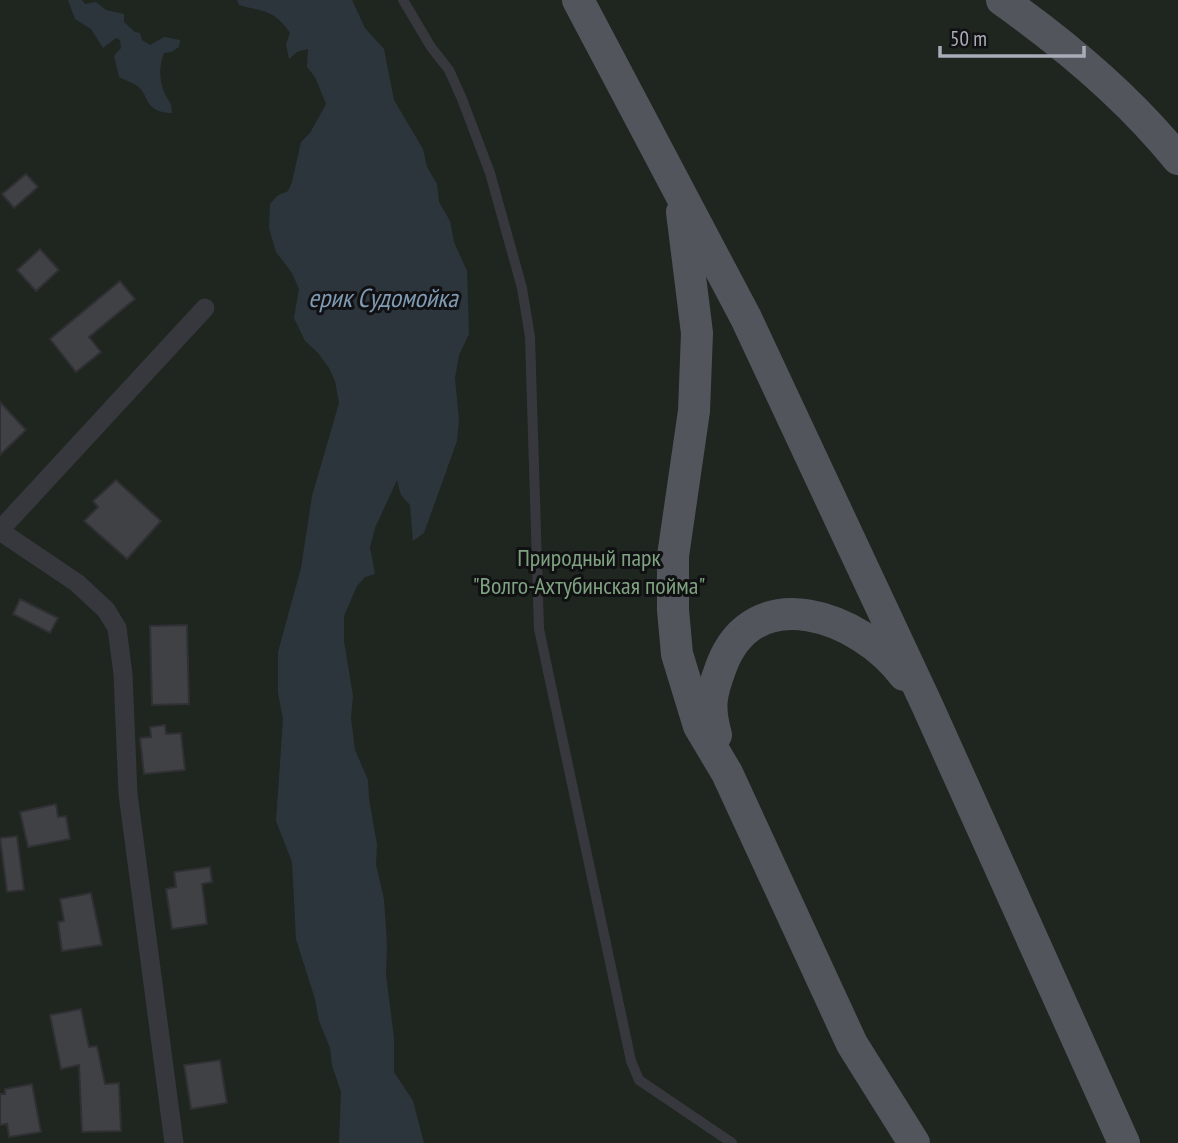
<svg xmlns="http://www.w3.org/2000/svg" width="1178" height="1143" font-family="'PT Sans Narrow',sans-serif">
<rect width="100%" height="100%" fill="#161618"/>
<!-- green -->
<rect fill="#1e261f" x="0" y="0" width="1178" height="1143"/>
<!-- water -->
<g fill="#2c353c">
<path d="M68,0H82L85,4L96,2L106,10L124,14V22L135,32L140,33L142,40L150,45L164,37L180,40L179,47L171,52L164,53C159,65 159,79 164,92C168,101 172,102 172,113C142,112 151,95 136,85C131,82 124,80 119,77L114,56L121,48L120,40L116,38L103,48L91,29L75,19Z"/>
<path d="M237,0H352L365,28L384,49L394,100L423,149L427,167L437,184L439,202L450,221L454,242L467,271L469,334L459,355L455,378L459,420L457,441L424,533L413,541L410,505L401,495L397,480L375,528L370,547L375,574L365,577L357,586L344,616V641L353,696L351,718L355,750L368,780L369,799L377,844L376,865L384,899L387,944L386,975L394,1038V1072L413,1101L424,1143H339L341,1092L332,1065L330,1048L319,1021L315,999L296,939L292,862L276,821L283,719L278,693V652L301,568L312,496L339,403L335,381L329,368L318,353L305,341L294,318L299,289L292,273L276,252L269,228L270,204L277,196L288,191L292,182L301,142L310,133L326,104L315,77L307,67L308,49L297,52L289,59L286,44L290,33C274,9 263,12 239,5Z"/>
</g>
<!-- building -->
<g fill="#404145" stroke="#303034" stroke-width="2">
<path d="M26,174L38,187L14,208L2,194Z"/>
<path d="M40,249L59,270L36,291L17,270Z"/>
<path d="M120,281L135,299L89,337L101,352L76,372L50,339Z"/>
<path d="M0,402L26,430L0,455Z"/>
<path d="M116,480L161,521L127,559L84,521L98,507L93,501Z"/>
<path d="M20,599L58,618L50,633L13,614Z"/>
<path d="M187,625L189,704L152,705L150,626Z"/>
<path d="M165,725L166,734L181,733L185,770L144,774L140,738L151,737L150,727Z"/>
<path d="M56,804L58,817L66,816L70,839L28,847L20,812Z"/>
<path d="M17,836L24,890L7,892L0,838Z"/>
<path d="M210,867L212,882L202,884L207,924L172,929L166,889L176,887L174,872Z"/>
<path d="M91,893L102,945L62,951L58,922L64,921L60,899Z"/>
<path d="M81,1009L89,1047L97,1046L105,1084L119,1083L121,1131L82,1132L79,1065L61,1069L50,1015Z"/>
<path d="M220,1060L227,1103L191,1109L184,1065Z"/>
<path d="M32,1084L41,1132L9,1137L7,1124L0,1125V1094H5V1089Z"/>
</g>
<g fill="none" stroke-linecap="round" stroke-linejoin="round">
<!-- service -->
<path stroke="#37383d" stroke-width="10" d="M403,0L431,47L449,70L462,99L490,173L522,288L530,337L539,629L631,1061L639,1080L732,1143"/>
<!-- minor -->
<g stroke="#37383d" stroke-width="19">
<path d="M0,530L205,308"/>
<path d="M0,531L77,583L106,610L117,628L123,674L128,794L174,1143"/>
</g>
<!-- primary -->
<g stroke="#53555c" stroke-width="32">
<path d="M578,0L746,318L927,705L1124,1143"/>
<path d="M1002,0C1067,46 1128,97 1178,159"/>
<path d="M682,212L697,333L694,411L673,556V610L677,654L699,726L727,773L852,1044L914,1143"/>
<path d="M716,735C708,706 711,694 721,667C754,577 861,617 904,675"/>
</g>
</g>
<g text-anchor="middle" stroke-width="6" stroke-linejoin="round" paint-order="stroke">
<!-- park labels -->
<g font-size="24" fill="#7fa381" stroke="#111113">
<text x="589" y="566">Природный парк<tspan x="589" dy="28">"Волго-Ахтубинская пойма"</tspan></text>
</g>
<!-- water labels -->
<g font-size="26" font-style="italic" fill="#7f9bb3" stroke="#111113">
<text x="383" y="307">ерик Судомойка</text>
</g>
</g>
<!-- scale -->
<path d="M940 46v10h144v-10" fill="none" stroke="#a8adb8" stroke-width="3.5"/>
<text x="950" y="46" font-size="21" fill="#a8adb8" stroke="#111113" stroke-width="5" paint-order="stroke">50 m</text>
</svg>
